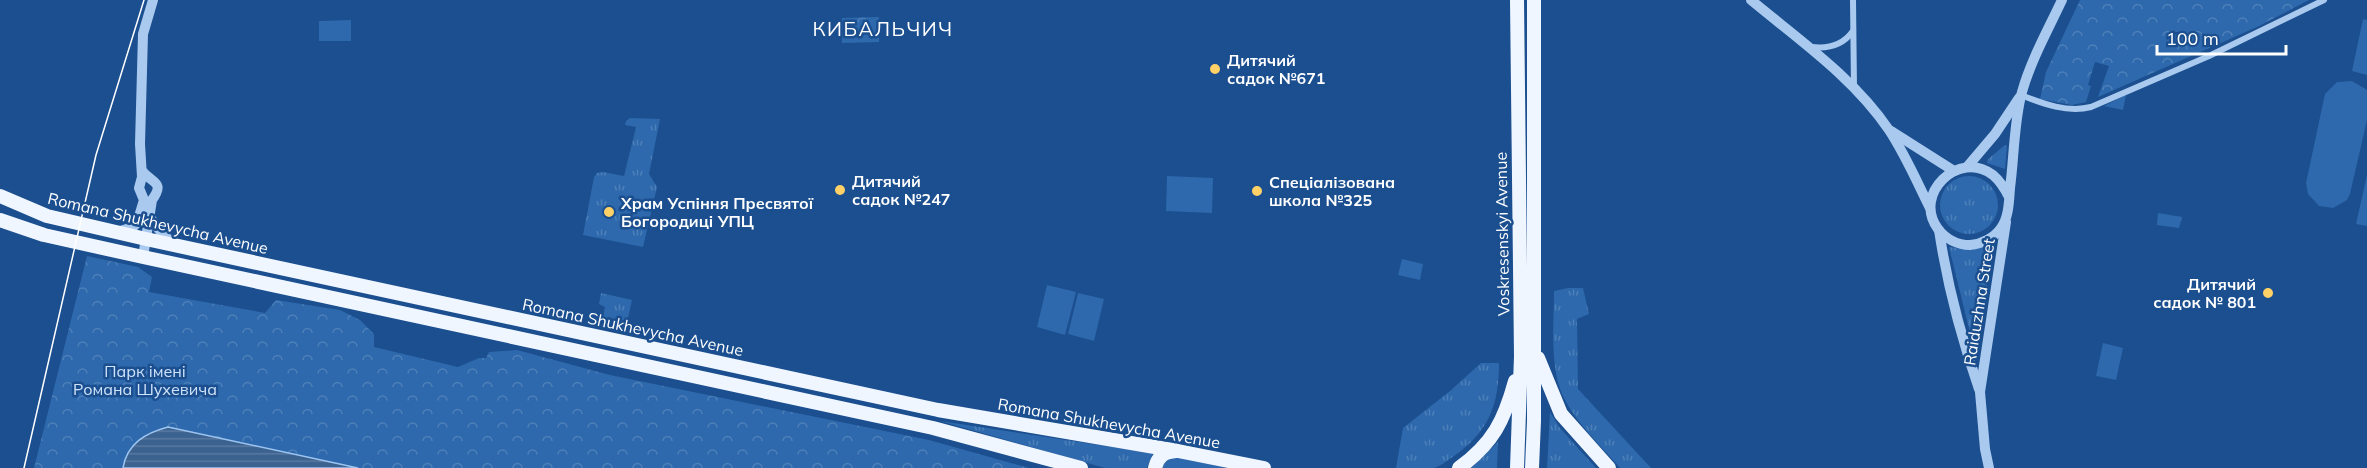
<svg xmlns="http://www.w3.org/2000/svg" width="2367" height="468" font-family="Mulish,sans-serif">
<defs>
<pattern id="grass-tufts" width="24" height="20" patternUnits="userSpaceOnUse" patternTransform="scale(1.5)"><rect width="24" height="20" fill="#2e69ad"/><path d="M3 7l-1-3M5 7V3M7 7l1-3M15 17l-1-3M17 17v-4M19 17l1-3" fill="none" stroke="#4d80b9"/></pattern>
<pattern id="forest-firs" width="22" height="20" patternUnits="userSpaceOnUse" patternTransform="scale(1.5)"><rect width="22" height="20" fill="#2e69ad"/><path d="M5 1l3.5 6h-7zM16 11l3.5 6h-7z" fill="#4d80b9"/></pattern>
<pattern id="park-crowns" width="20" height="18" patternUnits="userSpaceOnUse" patternTransform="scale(1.5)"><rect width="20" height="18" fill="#2e69ad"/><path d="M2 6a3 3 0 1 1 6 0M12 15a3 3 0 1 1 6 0" fill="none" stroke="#4d80b9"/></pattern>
<pattern id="water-rules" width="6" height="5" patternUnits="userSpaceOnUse" patternTransform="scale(1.5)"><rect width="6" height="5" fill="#3c6290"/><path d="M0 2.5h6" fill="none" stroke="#597aa1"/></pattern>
</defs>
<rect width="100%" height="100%" fill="#1b4f8f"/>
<!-- grass -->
<g fill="url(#grass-tufts)">
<path d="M2126,95L2123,110L2104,106Z"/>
<path d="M630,118L660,119L649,174L657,187L643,247L583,235L594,177L597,173L603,172L624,176L636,127L625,125L626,121Z"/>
<path d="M2005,145L2007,146L2005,169L1987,163L1988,159Z"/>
<circle cx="1969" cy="205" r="29"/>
<path d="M1993,242L1978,349H1974L1949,247L1972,250Z"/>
<path d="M1568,288H1583L1589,314L1577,319L1578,389L1651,468H1620C1602,447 1578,425 1565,400C1549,371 1554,323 1554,291Z"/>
<path d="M601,293L632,300L627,323L603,317L605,307L599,304Z"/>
<path d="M1481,363H1499C1499,404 1489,432 1454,456C1448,460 1441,466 1434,468C1423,468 1408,468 1396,468L1403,428L1450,391Z"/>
<path d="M1550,412L1560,428L1596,468H1547Z"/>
<path d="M940,421L1153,453L1147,468H1105Z"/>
<path d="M1498,442L1497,468H1471Z"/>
<path d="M1175,457L1227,468H1161L1167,460Z"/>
</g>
<!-- forest -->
<path fill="url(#forest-firs)" d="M2158,213L2182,217L2179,228L2157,225Z"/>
<!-- park -->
<g fill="url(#park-crowns)">
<path d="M2080,0H2309L2257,27L2098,97L2109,66L2095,62L2088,85L2091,86L2086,102L2072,105L2040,99L2046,72Z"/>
<path d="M879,17V42L842,43V18Z"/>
<path d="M87,256L138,267L152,277L149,292L265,313L276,300L340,310L360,320L374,334V347L458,367L479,358H486L489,352L517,350L610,375L929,440L1029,468H34Z"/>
</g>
<!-- pitch -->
<g fill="#2e69ad">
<path d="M2363,19L2367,20V75L2352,71Z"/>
<path d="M351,20V41H319V21Z"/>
<path d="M2352,81L2367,90V120L2350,194L2347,200L2333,208L2319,206L2308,194L2306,183L2325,94L2337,82Z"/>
<path d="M2367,175V226L2356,224Z"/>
<path d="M1167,176L1213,178L1212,213L1166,211Z"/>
<path d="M1402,259L1423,264L1420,280L1398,275Z"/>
<path d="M1047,285L1076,292L1065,335L1037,327Z"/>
<path d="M1078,293L1104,299L1094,341L1068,334Z"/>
<path d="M2103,343L2123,348L2116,380L2096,376Z"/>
</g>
<!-- water -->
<path fill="url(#water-rules)" stroke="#9cc4f0" stroke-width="1.5" d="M168,427L358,468H123C127,443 146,433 168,427Z"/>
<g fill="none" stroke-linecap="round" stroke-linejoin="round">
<!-- minor -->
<g stroke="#a9c9ee" stroke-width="6">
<path d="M1853,0L1854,88"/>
<path d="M1812,47C1829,49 1843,45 1853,31"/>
<path d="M2021,95C2043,104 2068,113 2091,107L2209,56L2324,0"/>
</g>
<!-- tertiary -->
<g stroke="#a9c9ee" stroke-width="10">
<path d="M1751,0C1799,40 1853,77 1889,130C1905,154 1917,182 1930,208"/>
<path d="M1891,131L1954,171"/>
<path d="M1967,167L1995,134L2019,98"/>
<path d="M142,171C153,184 165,182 152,200L143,257"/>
<path d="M2009,197C2005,189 2000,181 1993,175C1959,149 1912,194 1938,229C1946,239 1958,245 1970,245C1982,244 1994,238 2001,228C2009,217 2009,201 2010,188C2014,159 2014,120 2022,92C2031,60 2048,30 2062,0"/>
<path d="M149,216L163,235L176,244"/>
<path d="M1939,230C1947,284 1961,337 1979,389"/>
<path d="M117,232L133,227L137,223L144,200L139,188L142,177L140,144L143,34L153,0"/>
<path d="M1989,468L1985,449L1980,392L2006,222"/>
</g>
<!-- primary -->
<g stroke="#f0f6ff" stroke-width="14">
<path d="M1517,0L1521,356L1517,468"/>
<path d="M0,196L47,216L146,239L938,410L1178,451L1264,468"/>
<path d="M0,220L44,235L143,257L933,428L1081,468"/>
<path d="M1538,358L1561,414L1609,468"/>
<path d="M1155,468C1158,456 1164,452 1176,451"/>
<path d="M1459,468C1493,443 1504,421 1515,381"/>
<path d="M1532,468L1534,421V0"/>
</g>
<!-- tram -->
<path stroke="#fff" stroke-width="1.5" d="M24,468L96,155L144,0"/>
</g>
<!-- markers -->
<g fill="#ffd166" stroke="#1b4f8f" stroke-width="2">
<circle cx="1215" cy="69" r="6"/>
<circle cx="840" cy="190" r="6"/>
<circle cx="1257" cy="191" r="6"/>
<circle cx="609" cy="212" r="6"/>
<circle cx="2268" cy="293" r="6"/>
</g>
<g text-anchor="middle" stroke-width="5" stroke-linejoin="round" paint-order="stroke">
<!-- poi labels -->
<g font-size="16" font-weight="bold" fill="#fff" stroke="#1b4f8f" text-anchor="start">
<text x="1227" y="66">Дитячий<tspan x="1227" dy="18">садок №671</tspan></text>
<text x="852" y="187">Дитячий<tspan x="852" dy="18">садок №247</tspan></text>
<text x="1269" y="188">Спеціалізована<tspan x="1269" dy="18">школа №325</tspan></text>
<text x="621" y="209">Храм Успіння Пресвятої<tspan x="621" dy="18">Богородиці УПЦ</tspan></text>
<text x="2256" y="290" text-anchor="end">Дитячий<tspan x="2256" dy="18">садок № 801</tspan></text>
</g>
<!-- street labels -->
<g font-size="16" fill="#fff" stroke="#1b4f8f">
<text transform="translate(158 223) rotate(13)" y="6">Romana Shukhevycha Avenue</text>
<text transform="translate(1502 234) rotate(-91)" y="6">Voskresenskyi Avenue</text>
<text transform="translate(1979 302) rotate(-81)" y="6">Raiduzhna Street</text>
<text transform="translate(633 327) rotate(12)" y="6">Romana Shukhevycha Avenue</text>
<text transform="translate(1109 423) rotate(10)" y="6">Romana Shukhevycha Avenue</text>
</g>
<!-- park labels -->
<g font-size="16" fill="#cfe3fa" stroke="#1b4f8f">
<text x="145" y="377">Парк імені<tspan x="145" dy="18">Романа Шухевича</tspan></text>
</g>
<!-- quarter labels -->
<g font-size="20" letter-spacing="1.5" fill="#fff" stroke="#1b4f8f">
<text x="883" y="36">КИБАЛЬЧИЧ</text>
</g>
</g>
<!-- scale -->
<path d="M2157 45v9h129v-9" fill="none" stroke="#ffffff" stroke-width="3"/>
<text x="2166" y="45" font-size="18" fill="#ffffff" stroke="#1b4f8f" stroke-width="4.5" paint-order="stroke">100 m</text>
</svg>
